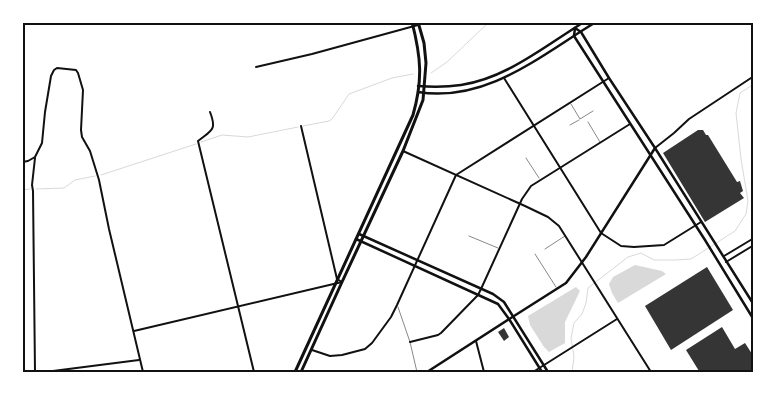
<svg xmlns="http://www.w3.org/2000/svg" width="776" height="395" font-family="'DM Sans',sans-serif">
<rect width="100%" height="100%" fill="#fff"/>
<!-- water -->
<g fill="#d9d9d9">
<path d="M635,265L662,271L666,274L618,303L612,293L609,284L613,277Z"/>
<path d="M576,287L580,291L565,322V343L549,352L544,347L530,325L528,316Z"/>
</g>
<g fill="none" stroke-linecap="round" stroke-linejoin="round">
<!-- stream -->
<g stroke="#d9d9d9" stroke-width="1">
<path d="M431,73L447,62L489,22"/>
<path d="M303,126L329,121L332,119L349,94L392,78L413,74"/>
<path d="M201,142L222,135L248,137L298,127"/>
<path d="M101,175L196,144"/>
<path d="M36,189L64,188L75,180L95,176"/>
<path d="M22,190L30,189"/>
<path d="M572,372L574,357L571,338L574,323L582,314L586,303L588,288L628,257L641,253L654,260H676L691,259L735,231L746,214L748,201L741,159L736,113L740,93L754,84"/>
</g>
</g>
<!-- building -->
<g fill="#353535">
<path d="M698,130H703L706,135H708L737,182L740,181L743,191L740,193L744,198L705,222L663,153Z"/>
<path d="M707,267L733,310L671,350L645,306Z"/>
<path d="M722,327L735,349L745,343L754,357V372H697L699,371L686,350Z"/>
<path d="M504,328L509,337L504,341L498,332Z"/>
</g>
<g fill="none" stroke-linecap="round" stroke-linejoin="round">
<!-- service -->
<g stroke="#111" stroke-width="0.5">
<path d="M571,104L580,119L593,111"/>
<path d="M588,122L600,142"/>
<path d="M570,125L579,120"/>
<path d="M526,158L539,178"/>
<path d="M469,236L498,248"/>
<path d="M545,249L565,236"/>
<path d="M535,254L556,287"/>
<path d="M398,307L410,342L417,372"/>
</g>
<!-- minor -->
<g stroke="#111" stroke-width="2">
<path d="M256,67L312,54L418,25"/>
<path d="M504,78L601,233L621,246L634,247L664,245L701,222"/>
<path d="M210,112C217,130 212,130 198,141L254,372"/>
<path d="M301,126L337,279L342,282"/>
<path d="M655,148L674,133L689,119L754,76"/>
<path d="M403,151L525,206L548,217L559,226L651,372"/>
<path d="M35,158L32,185L33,191L35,372"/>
<path d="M22,162L28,161L35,157L42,143L45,112L51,76L54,70L57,68L76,70L78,73L83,90L81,130L82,137L90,151L99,180L109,229L143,372"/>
<path d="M724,256L754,238"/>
<path d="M726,262L754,245"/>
<path d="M134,331L342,282"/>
<path d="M476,341L484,372"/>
<path d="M410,342L438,335L441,333L478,295L481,289L522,199L531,186L630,124"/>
<path d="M312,350L330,356L342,355L365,349L372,343L391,317L397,305L456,175L609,78"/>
<path d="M45,372L139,360"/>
<path d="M533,372L617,319"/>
</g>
<!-- tertiary -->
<g stroke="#111" stroke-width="2.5">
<path d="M575,28L574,36L705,240L754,320"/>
<path d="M575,28L581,32L609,78L655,148L754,305"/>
<path d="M418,86C432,87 447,87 461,85C507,78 545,46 584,22"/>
<path d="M418,92C487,103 541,55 596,22"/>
<path d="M359,234L493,294L504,302L548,372"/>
<path d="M356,239L498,304L509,319L542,372"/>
<path d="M427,372L514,316L566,283L586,257L655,148"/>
</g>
<!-- primary -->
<g stroke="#111" stroke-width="3">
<path d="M295,372L413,115C423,80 421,57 412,22"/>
<path d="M301,372L342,282L403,151L423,100L426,63L424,43L418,22"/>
</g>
</g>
<!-- border -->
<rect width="776" height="395" fill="none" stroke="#ffffff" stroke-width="48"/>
<rect x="24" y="24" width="728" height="347" fill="none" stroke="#111" stroke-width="2"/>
</svg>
